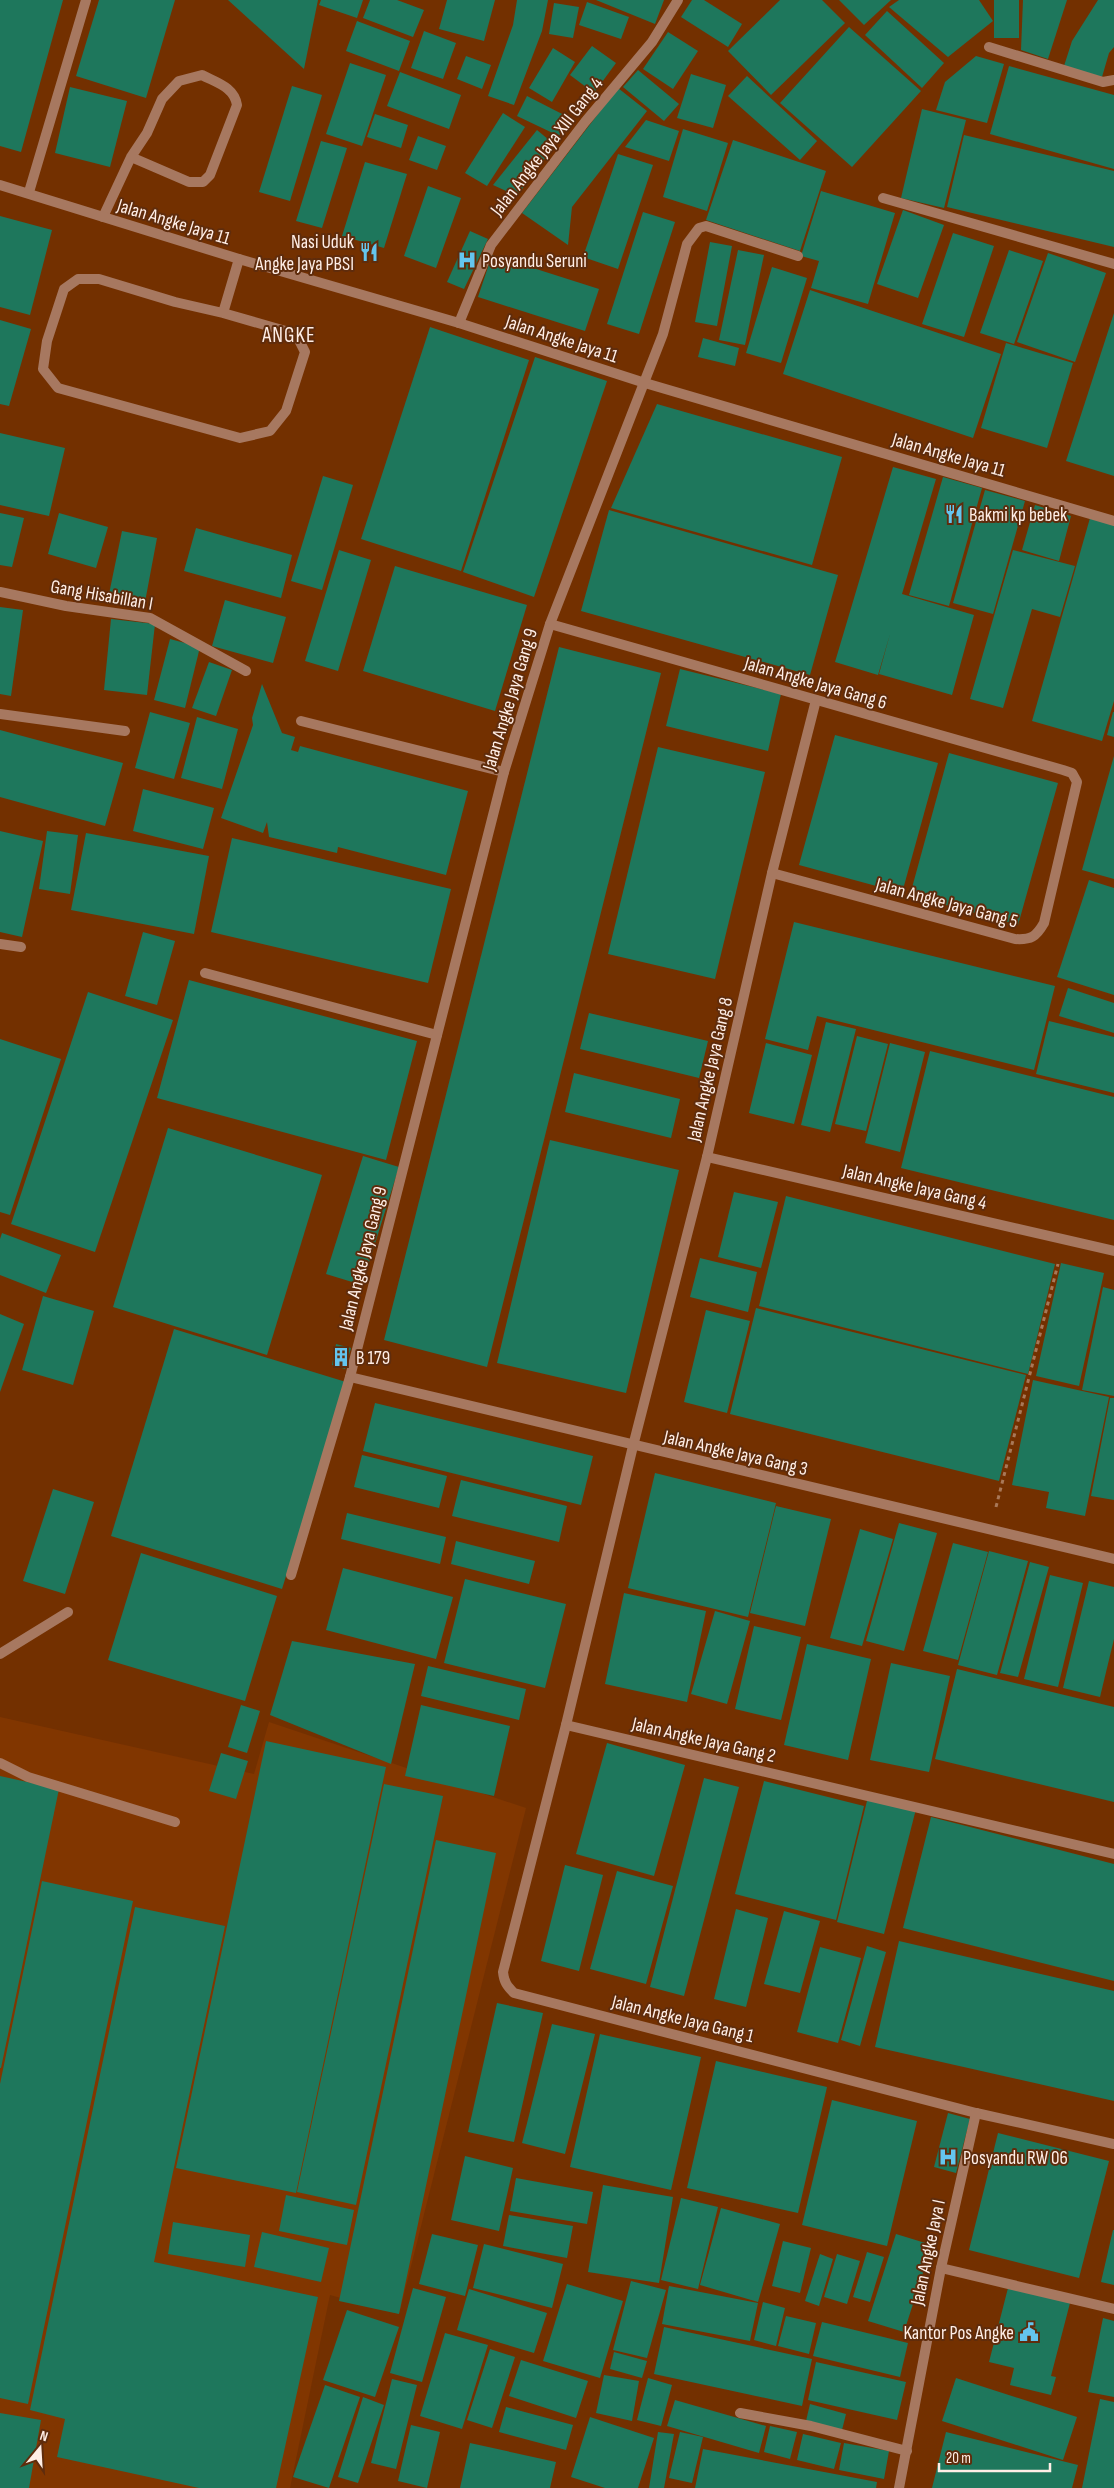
<svg xmlns="http://www.w3.org/2000/svg" width="1114" height="2488" font-family="'Sofia Sans Condensed',sans-serif">
<rect width="100%" height="100%" fill="#733000"/>
<!-- built -->
<path fill="#813600" d="M0,1717L254,1774L269,1722L526,1808L399,2314L330,2295L290,2488H0Z"/>
<!-- building -->
<g fill="#1e775c">
<path d="M0,0H63L21,152L0,146Z"/>
<path d="M99,0H175L146,98L76,76Z"/>
<path d="M228,0H318L304,69Z"/>
<path d="M321,0H363L357,18L319,5Z"/>
<path d="M370,0H397L424,10L413,37L363,18Z"/>
<path d="M447,0H495L484,41L439,29Z"/>
<path d="M517,0H548L542,31L514,105L488,96L513,25Z"/>
<path d="M596,0H664L655,24Z"/>
<path d="M692,0H704L742,24L728,47L681,17Z"/>
<path d="M780,0H822L845,23L771,95L728,51Z"/>
<path d="M839,0H891L864,25Z"/>
<path d="M899,0H979L993,21L948,57L889,7Z"/>
<rect x="994" y="0" width="25" height="38"/>
<path d="M1023,0H1067L1048,59L1021,50Z"/>
<path d="M1098,0H1114V47L1109,53L1102,77L1064,66L1072,41Z"/>
<path d="M587,2L629,17L621,39L579,25Z"/>
<path d="M554,3L579,7L573,38L549,34Z"/>
<path d="M887,11L944,63L922,88L865,35Z"/>
<path d="M357,21L410,41L399,71L346,51Z"/>
<path d="M849,27L921,91L852,167L780,103Z"/>
<path d="M424,31L456,43L443,79L411,68Z"/>
<path d="M668,32L698,51L673,89L643,69Z"/>
<path d="M592,46L616,63L594,93L570,75Z"/>
<path d="M553,48L575,62L552,102L529,88Z"/>
<path d="M466,56L491,65L482,89L457,79Z"/>
<path d="M976,56L1004,64L987,123L936,110L945,82Z"/>
<path d="M350,63L386,75L362,146L326,134Z"/>
<path d="M1009,66L1114,95V169L990,134Z"/>
<path d="M638,70L679,104L664,121L623,87Z"/>
<path d="M400,72L461,95L449,129L387,106Z"/>
<path d="M691,74L726,85L713,128L677,118Z"/>
<path d="M747,76L817,141L800,160L728,96Z"/>
<path d="M292,86L322,95L290,201L259,192Z"/>
<path d="M70,87L127,101L110,167L55,153Z"/>
<path d="M618,88L647,111L572,207L568,245L522,213Z"/>
<path d="M527,96L568,117L559,136L517,116Z"/>
<path d="M922,109L966,120L944,208L901,198Z"/>
<path d="M503,113L525,127L487,186L465,173Z"/>
<path d="M375,114L408,125L401,148L367,137Z"/>
<path d="M646,120L679,131L669,161L625,147Z"/>
<path d="M683,129L728,143L707,211L663,197Z"/>
<path d="M537,130L555,145L517,196L493,185Z"/>
<path d="M964,135L1114,171V247L947,207Z"/>
<path d="M418,136L446,146L437,170L409,160Z"/>
<path d="M733,140L826,171L800,251L706,220Z"/>
<path d="M321,141L347,148L322,228L296,221Z"/>
<path d="M618,154L653,165L618,269L583,257Z"/>
<path d="M365,162L407,174L384,248L342,236Z"/>
<path d="M428,186L461,198L436,268L404,256Z"/>
<path d="M821,191L895,213L868,304L811,288L819,261L801,256Z"/>
<path d="M903,210L944,225L918,298L877,284Z"/>
<path d="M643,212L675,222L639,334L607,324Z"/>
<path d="M0,216L52,230L30,315L0,307Z"/>
<path d="M470,231L488,239L464,289L447,282Z"/>
<path d="M953,233L994,246L964,337L922,324Z"/>
<path d="M710,242L732,246L717,326L695,322Z"/>
<path d="M738,250L764,255L745,345L719,340Z"/>
<path d="M1009,250L1043,261L1014,344L980,333Z"/>
<path d="M1048,253L1106,273L1075,362L1017,342Z"/>
<path d="M492,255L599,289L585,331L478,297Z"/>
<path d="M772,267L807,278L781,363L746,353Z"/>
<path d="M810,290L1001,354L973,438L783,374Z"/>
<path d="M1114,313V476L1066,461Z"/>
<path d="M0,320L31,329L9,406L0,404Z"/>
<path d="M430,327L529,360L461,571L361,539Z"/>
<path d="M703,338L739,348L735,366L698,357Z"/>
<path d="M1006,343L1073,363L1047,448L981,428Z"/>
<path d="M535,357L607,381L534,597L463,572Z"/>
<path d="M657,404L842,457L812,565L611,508Z"/>
<path d="M0,433L65,448L49,516L0,505Z"/>
<path d="M893,467L936,479L902,594L974,615L952,695L879,674L890,634L878,675L835,662Z"/>
<path d="M323,476L353,485L322,590L291,581Z"/>
<path d="M943,477L982,488L949,606L909,595Z"/>
<path d="M985,490L1025,501L993,614L953,603Z"/>
<path d="M1035,505L1071,516L1059,561L1022,550Z"/>
<path d="M609,510L838,575L810,675L581,611Z"/>
<path d="M0,513L24,518L12,567L0,565Z"/>
<path d="M59,513L108,527L96,568L48,554Z"/>
<path d="M1090,518L1114,525V701L1102,741L1032,721Z"/>
<path d="M196,528L292,555L281,598L184,571Z"/>
<path d="M122,531L157,538L145,602L109,594Z"/>
<path d="M339,550L371,560L338,671L305,661Z"/>
<path d="M1013,550L1075,566L1060,617L1032,609L1003,708L970,699Z"/>
<path d="M395,566L527,605L495,711L363,671Z"/>
<path d="M225,600L286,617L273,663L212,646Z"/>
<path d="M0,607L23,610L11,696L0,694Z"/>
<path d="M111,619L155,624L147,695L104,690Z"/>
<path d="M170,639L200,647L185,708L154,700Z"/>
<path d="M559,647L661,673L487,1367L384,1340Z"/>
<path d="M209,662L232,670L216,716L192,708Z"/>
<path d="M680,669L781,694L768,751L666,726Z"/>
<path d="M262,684L282,733L295,737L291,750L298,752L300,746L468,791L446,875L338,847L337,853L269,837L267,822L263,833L221,818L253,725L252,718Z"/>
<path d="M150,712L190,723L174,779L135,768Z"/>
<path d="M1113,712H1114V737L1107,735Z"/>
<path d="M197,717L238,729L222,789L181,778Z"/>
<path d="M0,730L123,763L105,826L0,797Z"/>
<path d="M835,735L938,763L902,893L799,865Z"/>
<path d="M658,747L765,772L715,979L608,954Z"/>
<path d="M949,753L1058,783L1018,925L910,895Z"/>
<path d="M1114,756V879L1082,870Z"/>
<path d="M143,789L214,808L203,849L133,831Z"/>
<path d="M0,831L43,841L22,937L0,932Z"/>
<path d="M47,831L78,835L70,894L39,889Z"/>
<path d="M86,833L209,856L194,934L71,910Z"/>
<path d="M232,838L451,889L428,983L211,932Z"/>
<path d="M1089,880L1114,888V995L1057,977Z"/>
<path d="M794,922L1055,986L1034,1070L817,1016L808,1050L765,1039Z"/>
<path d="M143,932L175,941L157,1005L125,996Z"/>
<path d="M189,980L417,1041L386,1160L157,1098Z"/>
<path d="M1068,988L1114,1003V1033L1059,1016Z"/>
<path d="M88,992L173,1020L95,1252L11,1224Z"/>
<path d="M589,1013L708,1041L699,1078L580,1049Z"/>
<path d="M1049,1021L1114,1037V1093L1036,1074Z"/>
<path d="M826,1022L856,1029L830,1132L801,1125Z"/>
<path d="M857,1036L888,1044L866,1131L835,1124Z"/>
<path d="M0,1039L61,1059L10,1215L0,1212Z"/>
<path d="M766,1043L812,1055L794,1124L749,1113Z"/>
<path d="M890,1043L925,1052L900,1152L865,1143Z"/>
<path d="M930,1051L1114,1097V1220L901,1168Z"/>
<path d="M574,1073L680,1099L671,1138L565,1112Z"/>
<path d="M168,1128L322,1175L267,1355L113,1307Z"/>
<path d="M550,1140L679,1170L626,1393L497,1363Z"/>
<path d="M363,1156L399,1167L362,1285L326,1274Z"/>
<path d="M734,1192L778,1202L761,1268L718,1257Z"/>
<path d="M786,1196L1055,1264L1028,1374L759,1306Z"/>
<path d="M2,1233L61,1255L46,1293L0,1275V1239Z"/>
<path d="M700,1258L757,1272L748,1312L690,1297Z"/>
<path d="M1061,1263L1104,1273L1079,1386L1036,1376Z"/>
<path d="M1103,1287L1114,1290V1396L1082,1390Z"/>
<path d="M43,1296L94,1311L73,1385L22,1370Z"/>
<path d="M756,1308L1026,1375L999,1481L730,1414Z"/>
<path d="M706,1310L750,1321L727,1413L684,1402Z"/>
<path d="M0,1314L24,1324L0,1392Z"/>
<path d="M174,1329L346,1382L282,1589L111,1536Z"/>
<path d="M336,1344L351,1348L345,1369L332,1365Z"/>
<path d="M1033,1380L1109,1397L1085,1516L1046,1508L1049,1492L1012,1485Z"/>
<path d="M1110,1398H1114V1500L1091,1496Z"/>
<path d="M375,1403L593,1456L581,1505L363,1451Z"/>
<path d="M362,1455L447,1476L439,1508L354,1487Z"/>
<path d="M655,1473L776,1503L748,1617L628,1588Z"/>
<path d="M461,1480L567,1506L559,1542L452,1516Z"/>
<path d="M53,1489L94,1502L65,1594L23,1581Z"/>
<path d="M776,1506L831,1519L805,1626L750,1613Z"/>
<path d="M347,1513L446,1537L440,1564L341,1539Z"/>
<path d="M899,1523L937,1533L904,1651L866,1641Z"/>
<path d="M860,1529L893,1539L862,1646L830,1638Z"/>
<path d="M456,1541L535,1561L529,1584L451,1564Z"/>
<path d="M953,1543L988,1552L958,1660L923,1651Z"/>
<path d="M989,1551L1028,1561L997,1675L958,1665Z"/>
<path d="M141,1553L277,1596L245,1701L108,1660Z"/>
<path d="M1030,1562L1049,1567L1018,1677L1000,1673Z"/>
<path d="M343,1568L453,1597L436,1659L326,1630Z"/>
<path d="M1050,1575L1083,1583L1058,1687L1024,1679Z"/>
<path d="M465,1579L566,1604L545,1688L444,1663Z"/>
<path d="M1089,1581L1114,1587V1639L1100,1697L1063,1688Z"/>
<path d="M624,1593L706,1611L687,1702L605,1684Z"/>
<path d="M715,1611L750,1621L727,1704L691,1694Z"/>
<path d="M754,1626L801,1637L781,1720L735,1709Z"/>
<path d="M292,1641L415,1664L391,1764L270,1715Z"/>
<path d="M807,1644L871,1659L848,1760L784,1745Z"/>
<path d="M891,1663L950,1676L929,1772L870,1760Z"/>
<path d="M428,1666L526,1689L519,1720L421,1696Z"/>
<path d="M957,1669L1114,1707V1802L935,1759Z"/>
<path d="M241,1705L260,1711L247,1753L228,1747Z"/>
<path d="M421,1705L510,1726L494,1796L405,1776Z"/>
<path d="M266,1741L386,1767L296,2193L176,2168Z"/>
<path d="M607,1743L685,1765L654,1876L576,1854Z"/>
<path d="M221,1753L248,1761L236,1799L209,1791Z"/>
<path d="M0,1776L59,1789L1,2068H0Z"/>
<path d="M704,1778L739,1787L684,1996L650,1987Z"/>
<path d="M764,1781L864,1806L836,1920L735,1894Z"/>
<path d="M384,1784L443,1796L356,2205L297,2192Z"/>
<path d="M868,1797L916,1809L884,1934L837,1922Z"/>
<path d="M931,1817L1114,1864V1981L903,1928Z"/>
<path d="M436,1840L496,1853L399,2314L339,2301Z"/>
<path d="M565,1865L603,1875L579,1971L541,1961Z"/>
<path d="M617,1871L673,1886L646,1984L590,1969Z"/>
<path d="M42,1881L133,1901L28,2404L0,2398V2084Z"/>
<path d="M135,1907L225,1926L154,2262L318,2297L276,2488H199L57,2457L65,2419L30,2410Z"/>
<path d="M736,1909L768,1918L746,2007L714,1999Z"/>
<path d="M784,1911L820,1921L800,1993L764,1984Z"/>
<path d="M899,1941L1114,1991V2101L875,2047Z"/>
<path d="M867,1946L886,1952L860,2046L841,2040Z"/>
<path d="M820,1947L861,1958L838,2043L797,2032Z"/>
<path d="M497,2003L543,2013L514,2142L468,2132Z"/>
<path d="M552,2024L595,2034L565,2154L522,2143Z"/>
<path d="M600,2034L701,2057L671,2190L570,2167Z"/>
<path d="M716,2061L827,2087L798,2213L687,2188Z"/>
<path d="M832,2100L917,2121L887,2246L802,2225Z"/>
<path d="M948,2113L970,2119L956,2173L934,2167Z"/>
<path d="M998,2133L1109,2161L1079,2278L969,2250Z"/>
<path d="M465,2156L513,2168L499,2231L451,2220Z"/>
<path d="M516,2178L593,2192L587,2224L510,2211Z"/>
<path d="M603,2185L673,2197L659,2283L588,2272Z"/>
<path d="M286,2195L354,2210L347,2245L279,2231Z"/>
<path d="M681,2198L718,2207L698,2289L661,2280Z"/>
<path d="M721,2208L780,2224L758,2302L700,2285Z"/>
<path d="M509,2215L573,2226L567,2258L503,2246Z"/>
<path d="M173,2222L250,2235L245,2267L168,2254Z"/>
<path d="M1113,2230H1114V2285L1101,2282Z"/>
<path d="M262,2232L329,2248L321,2282L254,2267Z"/>
<path d="M432,2234L478,2245L465,2296L419,2284Z"/>
<path d="M896,2234L932,2245L904,2332L868,2321Z"/>
<path d="M783,2241L811,2248L800,2293L772,2286Z"/>
<path d="M484,2244L563,2264L552,2308L473,2288Z"/>
<path d="M867,2252L884,2257L870,2302L853,2297Z"/>
<path d="M820,2254L833,2259L819,2306L805,2301Z"/>
<path d="M837,2254L860,2261L847,2304L824,2297Z"/>
<path d="M631,2281L666,2290L647,2358L613,2350Z"/>
<path d="M567,2284L623,2301L600,2378L543,2361Z"/>
<path d="M669,2286L758,2303L750,2341L662,2324Z"/>
<path d="M413,2288L446,2297L422,2382L390,2373Z"/>
<path d="M1008,2288L1070,2303L1051,2376L1056,2377L1051,2395L1010,2385L1014,2368L989,2362Z"/>
<path d="M469,2289L547,2313L534,2353L457,2330Z"/>
<path d="M763,2302L785,2308L776,2346L754,2340Z"/>
<path d="M347,2310L399,2327L375,2397L323,2380Z"/>
<path d="M786,2316L816,2323L809,2354L778,2346Z"/>
<path d="M1103,2318L1114,2321V2397L1088,2392Z"/>
<path d="M822,2322L908,2343L900,2377L813,2356Z"/>
<path d="M664,2327L812,2359L802,2406L654,2374Z"/>
<path d="M445,2333L488,2345L462,2429L420,2416Z"/>
<path d="M490,2349L515,2357L492,2428L467,2420Z"/>
<path d="M614,2352L647,2361L642,2378L610,2369Z"/>
<path d="M521,2360L588,2381L576,2418L509,2396Z"/>
<path d="M816,2362L906,2382L897,2420L808,2400Z"/>
<path d="M604,2375L639,2381L632,2421L596,2413Z"/>
<path d="M648,2378L672,2385L661,2426L637,2420Z"/>
<path d="M956,2378L1077,2417L1063,2460L942,2421Z"/>
<path d="M392,2379L417,2385L396,2469L371,2463Z"/>
<path d="M325,2385L360,2397L329,2488L293,2477Z"/>
<path d="M363,2397L384,2405L358,2483L338,2477Z"/>
<path d="M1100,2399L1114,2402V2488H1082Z"/>
<path d="M675,2400L766,2426L759,2453L667,2426Z"/>
<path d="M810,2404L846,2414L842,2430L806,2421Z"/>
<path d="M506,2407L573,2425L566,2450L499,2432Z"/>
<path d="M0,2413L41,2420L29,2488H0Z"/>
<path d="M590,2417L654,2438L638,2488H605L571,2477Z"/>
<path d="M411,2425L440,2432L427,2488L398,2481Z"/>
<path d="M770,2426L797,2432L790,2459L764,2452Z"/>
<path d="M658,2432L674,2434L664,2488H649Z"/>
<path d="M680,2432L703,2437L692,2483L669,2478Z"/>
<path d="M946,2432L1078,2465L1072,2488H932Z"/>
<path d="M803,2434L841,2443L834,2469L797,2460Z"/>
<path d="M470,2443L556,2462L550,2488H460Z"/>
<path d="M844,2443L889,2451L884,2479L839,2470Z"/>
<path d="M703,2449L877,2482L876,2488H695Z"/>
</g>
<g fill="none" stroke-linecap="round" stroke-linejoin="round">
<!-- path -->
<path stroke="#a87858" stroke-width="3" stroke-dasharray="4 4" stroke-linecap="butt" d="M996,1507L1058,1264"/>
<!-- lane -->
<g stroke="#a77860" stroke-width="10">
<path d="M103,217L131,157L147,133L162,99L179,81L202,75C217,83 234,87 237,105L210,175L203,182H189L131,157"/>
<path d="M223,313L296,334L305,352L286,411L270,431L240,438L58,388L43,369L47,341L64,289L78,279H99L175,302L223,313L239,259"/>
<path d="M0,1654L68,1612"/>
<path d="M0,1763L28,1777L175,1822"/>
</g>
<!-- street -->
<g stroke="#a77860" stroke-width="10">
<path d="M989,47L1103,82L1114,80"/>
<path d="M0,185L239,259L459,323L645,383L1114,521"/>
<path d="M29,192L86,0"/>
<path d="M883,198L1114,264"/>
<path d="M459,323L491,245L585,122L652,42L678,0"/>
<path d="M0,592L66,606L150,618L246,671"/>
<path d="M550,624L1063,770L1072,773L1077,782L1044,923C1036,937 1031,940 1015,939L772,873"/>
<path d="M816,700L772,873L707,1157L633,1446L566,1725L503,1972C504,1982 507,1986 514,1993L976,2113L1114,2144"/>
<path d="M0,714L125,731"/>
<path d="M301,721L504,772"/>
<path d="M0,944L21,947"/>
<path d="M205,973L437,1035"/>
<path d="M707,1157L1114,1251"/>
<path d="M350,1377L1114,1559"/>
<path d="M291,1575L350,1377L504,772L550,624L663,334L687,244L699,228L706,226L798,256"/>
<path d="M566,1725L1114,1854"/>
<path d="M941,2268L1114,2309"/>
<path d="M740,2413L811,2426L907,2451"/>
<path d="M899,2488L941,2268L976,2113"/>
</g>
</g>
<!-- icons -->
<defs>
<g id="restaurant-bare" transform="scale(1.5)"><path d="M-5-6h1v4h1v-4h1v4h1v-4h1v5L-1.5 .5V6h-2V.5L-5-1ZM5-6V6H3V1.5H1.5Q1.5-4 5-6Z" fill="#64c5ee" stroke="#5f2c0c" stroke-width="2.5" paint-order="stroke"/></g>
<g id="hospital-bare" transform="scale(1.5)"><path d="M-5-5h3v3.5h4V-5h3V5h-3V1.5h-4V5h-3Z" fill="#64c5ee" stroke="#5f2c0c" stroke-width="2.5" paint-order="stroke"/></g>
<g id="building-bare" transform="scale(1.5)"><path d="M-4-6H4V6H1V3H-1V6H-4ZM-2.5-4.3h1.7v1.8h-1.7ZM.8-4.3h1.7v1.8H.8ZM-2.5-1h1.7V.8h-1.7ZM.8-1h1.7V.8H.8Z" fill="#64c5ee" stroke="#5f2c0c" stroke-width="2.5" paint-order="stroke"/></g>
<g id="civic-bare" transform="scale(1.5)"><path d="M-.6-6.5H3V-4.5H.6V-3L4-1V1h2V6H-6V1h2V-1L-.6-3ZM-1.2 2.5V6h2.4V2.5Z" fill="#64c5ee" stroke="#5f2c0c" stroke-width="2.5" paint-order="stroke"/></g>
</defs>
<g fill-rule="evenodd">
<use href="#restaurant-bare" x="369" y="252"/>
<use href="#hospital-bare" x="467" y="260"/>
<use href="#restaurant-bare" x="954" y="514"/>
<use href="#building-bare" x="341" y="1357"/>
<use href="#hospital-bare" x="948" y="2157"/>
<use href="#civic-bare" x="1029" y="2332"/>
</g>
<g text-anchor="middle" stroke-width="4" stroke-linejoin="round" paint-order="stroke">
<!-- street labels -->
<g font-size="19" fill="#ffeee6" stroke="#5f2c0c">
<text transform="translate(546 146) rotate(-52)" y="7">Jalan Angke Jaya XIII Gang 4</text>
<text transform="translate(174 221) rotate(17)" y="7">Jalan Angke Jaya 11</text>
<text transform="translate(562 338) rotate(18)" y="7">Jalan Angke Jaya 11</text>
<text transform="translate(949 454) rotate(16)" y="7">Jalan Angke Jaya 11</text>
<text transform="translate(102 594) rotate(10)" y="7">Gang Hisabillan I</text>
<text transform="translate(816 682) rotate(16)" y="7">Jalan Angke Jaya Gang 6</text>
<text transform="translate(509 699) rotate(-73)" y="7">Jalan Angke Jaya Gang 9</text>
<text transform="translate(947 902) rotate(15)" y="7">Jalan Angke Jaya Gang 5</text>
<text transform="translate(709 1069) rotate(-77)" y="7">Jalan Angke Jaya Gang 8</text>
<text transform="translate(915 1186) rotate(13)" y="7">Jalan Angke Jaya Gang 4</text>
<text transform="translate(362 1258) rotate(-76)" y="7">Jalan Angke Jaya Gang 9</text>
<text transform="translate(736 1452) rotate(13)" y="7">Jalan Angke Jaya Gang 3</text>
<text transform="translate(704 1739) rotate(13)" y="7">Jalan Angke Jaya Gang 2</text>
<text transform="translate(683 2018) rotate(14)" y="7">Jalan Angke Jaya Gang 1</text>
<text transform="translate(927 2252) rotate(-78)" y="7">Jalan Angke Jaya I</text>
</g>
<!-- poi labels -->
<g font-size="19" fill="#ffeee6" stroke="#5f2c0c" text-anchor="start">
<text x="354" y="248" text-anchor="end">Nasi Uduk<tspan x="354" dy="22">Angke Jaya PBSI</tspan></text>
<text x="482" y="267">Posyandu Seruni</text>
<text x="969" y="521">Bakmi kp bebek</text>
<text x="356" y="1364">B 179</text>
<text x="963" y="2164">Posyandu RW 06</text>
<text x="1014" y="2339" text-anchor="end">Kantor Pos Angke</text>
</g>
<!-- quarter labels -->
<g font-size="21" letter-spacing="1" fill="#ffeee6" stroke="#5f2c0c">
<text x="289" y="342">ANGKE</text>
</g>
</g>
<!-- north arrow -->
<g transform="translate(40 2448) rotate(18)" stroke="#5f2c0c" stroke-width="4" paint-order="stroke">
<path d="M0-4L9 19L0 12L-9 19Z" fill="#ffeee6"/>
<text y="-8" font-size="14" font-weight="bold" text-anchor="middle" fill="#ffeee6">N</text>
</g>
<!-- scale -->
<path d="M939 2463v8h111v-8" fill="none" stroke="#ffeee6" stroke-width="2.5"/>
<text x="946" y="2463" font-size="15" fill="#ffeee6" stroke="#5f2c0c" stroke-width="4" paint-order="stroke">20 m</text>
</svg>
